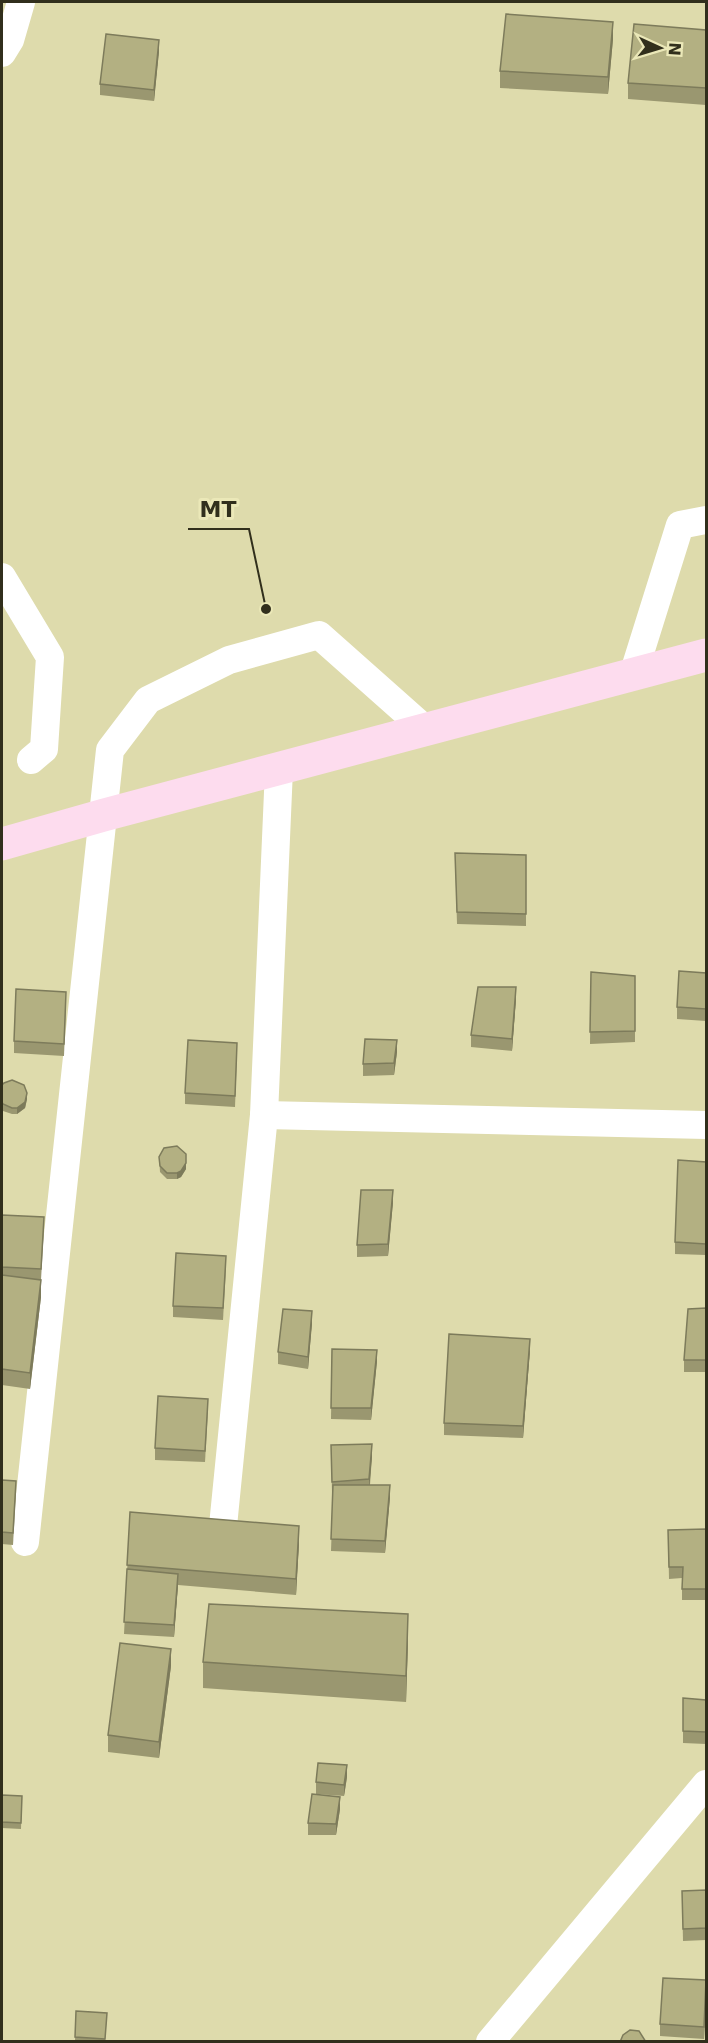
<svg xmlns="http://www.w3.org/2000/svg" width="708" height="2043" font-family="'DejaVu Sans',sans-serif">
<rect width="100%" height="100%" fill="#dedbac"/>
<g fill="none" stroke-linecap="round" stroke-linejoin="round">
<!-- minor -->
<g stroke="#fff" stroke-width="28">
<path d="M2,53L10,40L21,2"/>
<path d="M2,577L50,657L44,749L31,760"/>
<path d="M633,675L680,525L706,520"/>
<path d="M264,1115L706,1125"/>
<path d="M222,1536L264,1115L279,769"/>
<path d="M25,1542L110,750L148,700L229,660L319,635L426,730"/>
<path d="M490,2042L706,1784"/>
</g>
<!-- major -->
<path stroke="#fddcee" stroke-width="33" d="M2,844L104,815L706,655"/>
</g>
<!-- wall -->
<g fill="#9a9770">
<path d="M706,30V105L628,99V83Z"/>
<path d="M613,39L608,94L500,88V71Z"/>
<path d="M159,51L154,101L100,95V84Z"/>
<path d="M455,853L526,855V926L457,924Z"/>
<path d="M591,972L635,976V1042L590,1044Z"/>
<path d="M706,973V1021L677,1019V1007Z"/>
<path d="M516,999L512,1051L471,1047V1035Z"/>
<path d="M66,1004L64,1056L14,1053V1041Z"/>
<path d="M397,1052L394,1075L363,1076V1064Z"/>
<path d="M237,1055L235,1107L185,1104V1093Z"/>
<path d="M2,1085L27,1099L25,1108L17,1114H12L3,1111L2,1108Z"/>
<path d="M159,1157L186,1169L181,1177L177,1179H167L160,1172Z"/>
<path d="M706,1162V1255L675,1254V1242Z"/>
<path d="M393,1202L388,1256L357,1257V1245Z"/>
<path d="M2,1215L44,1228L41,1280V1297L30,1389L2,1385Z"/>
<path d="M226,1268L223,1320L173,1317V1306Z"/>
<path d="M706,1308V1372H684V1360Z"/>
<path d="M312,1323L308,1369L278,1364V1352Z"/>
<path d="M332,1349L377,1361L371,1420L331,1419Z"/>
<path d="M530,1350L523,1438L444,1435V1423Z"/>
<path d="M208,1410L205,1462L155,1460V1448Z"/>
<path d="M331,1445L372,1456L370,1485L390,1497L385,1553L331,1551L333,1494H332Z"/>
<path d="M2,1480L16,1492L13,1545L2,1544Z"/>
<path d="M130,1512L299,1543L296,1595L178,1585L174,1637L124,1634Z"/>
<path d="M706,1529V1600H682V1578L669,1579L668,1530Z"/>
<path d="M408,1640L406,1702L203,1688V1662Z"/>
<path d="M171,1666L159,1758L108,1752V1735Z"/>
<path d="M683,1698L706,1700V1744L683,1743Z"/>
<path d="M347,1777L344,1796L316,1794V1782Z"/>
<path d="M2,1795L22,1796L21,1829L2,1828Z"/>
<path d="M340,1809L336,1835H308V1823Z"/>
<path d="M706,1890V1940L683,1941L682,1891Z"/>
<path d="M706,1980L704,2039L660,2036V2024Z"/>
<path d="M76,2011L107,2013L105,2042H75Z"/>
</g>
<!-- shaded-wall -->
<g fill="#7d7b5b">
<path d="M613,22V39L608,94V77Z"/>
<path d="M159,40V51L154,101V90Z"/>
<path d="M516,987V999L512,1051V1039Z"/>
<path d="M397,1040V1052L394,1075V1063Z"/>
<path d="M27,1093V1099L25,1108L17,1114V1108Z"/>
<path d="M186,1163V1169L181,1177L177,1179V1173Z"/>
<path d="M393,1190V1202L388,1256V1244Z"/>
<path d="M41,1280V1297L30,1389V1373Z"/>
<path d="M312,1311V1323L308,1369V1357Z"/>
<path d="M530,1339V1350L523,1438V1426Z"/>
<path d="M377,1350V1361L371,1420V1408Z"/>
<path d="M372,1444V1456L369,1491V1479Z"/>
<path d="M390,1485V1497L385,1553V1541Z"/>
<path d="M299,1526V1543L296,1595V1579Z"/>
<path d="M178,1574V1585L174,1637V1625Z"/>
<path d="M408,1614V1640L406,1702V1676Z"/>
<path d="M171,1649V1666L159,1758V1742Z"/>
<path d="M347,1765V1777L344,1796V1785Z"/>
<path d="M340,1797V1809L336,1835V1824Z"/>
<path d="M706,1984V1996L704,2039V2027Z"/>
</g>
<!-- building -->
<g fill="#b3b082" stroke="#7d7b5b" stroke-width="1.5">
<path d="M506,14L613,22L608,77L500,71Z"/>
<path d="M634,24L706,30V88L628,83Z"/>
<path d="M106,34L159,40L154,90L100,84Z"/>
<path d="M455,853L526,855V914L457,912Z"/>
<path d="M679,971L706,973V1009L677,1007Z"/>
<path d="M591,972L635,976V1031L590,1032Z"/>
<path d="M478,987H516L512,1039L471,1035Z"/>
<path d="M16,989L66,992L64,1044L14,1041Z"/>
<path d="M365,1039L397,1040L394,1063L363,1064Z"/>
<path d="M188,1040L237,1043L235,1096L185,1093Z"/>
<path d="M12,1080L24,1085L27,1093L25,1102L17,1108H12L3,1104L2,1102V1085L4,1083Z"/>
<path d="M177,1146L186,1154V1163L181,1171L177,1173H167L160,1166L159,1157L164,1148Z"/>
<path d="M678,1160L706,1162V1244L675,1242Z"/>
<path d="M361,1190H393L388,1244L357,1245Z"/>
<path d="M2,1215L44,1217L41,1269L2,1267Z"/>
<path d="M176,1253L226,1256L223,1308L173,1306Z"/>
<path d="M2,1275L41,1280L30,1373L2,1369Z"/>
<path d="M706,1308V1360H684L688,1309Z"/>
<path d="M283,1309L312,1311L308,1357L278,1352Z"/>
<path d="M449,1334L530,1339L523,1426L444,1423Z"/>
<path d="M332,1349L377,1350L371,1408H331Z"/>
<path d="M158,1396L208,1399L205,1451L155,1448Z"/>
<path d="M372,1444L369,1479L332,1482L331,1445Z"/>
<path d="M2,1480L16,1481L13,1533L2,1532Z"/>
<path d="M333,1485H390L385,1541L331,1539Z"/>
<path d="M130,1512L299,1526L296,1579L127,1565Z"/>
<path d="M706,1529V1589H682L683,1567H669L668,1530Z"/>
<path d="M127,1569L178,1574L174,1625L124,1622Z"/>
<path d="M209,1604L408,1614L406,1676L203,1662Z"/>
<path d="M120,1643L171,1649L159,1742L108,1735Z"/>
<path d="M683,1698L706,1700V1732L683,1731Z"/>
<path d="M318,1763L347,1765L344,1785L316,1782Z"/>
<path d="M312,1794L340,1797L336,1824L308,1823Z"/>
<path d="M2,1795L22,1796L21,1823L2,1822Z"/>
<path d="M706,1890V1928L683,1929L682,1891Z"/>
<path d="M663,1978L706,1980L704,2027L660,2024Z"/>
<path d="M76,2011L107,2013L105,2039L75,2037Z"/>
<path d="M630,2030L639,2031L646,2042H620L623,2035Z"/>
</g>
<!-- callouts -->
<path fill="none" stroke="#312f1c" stroke-width="2" d="M266 609L249 529H188"/>
<circle fill="#312f1c" stroke="#ebe8b8" stroke-width="2" cx="266" cy="609" r="6"/>
<g font-size="22" text-anchor="middle" font-weight="bold" fill="#312f1c" stroke="#ebe8b8" stroke-width="6" stroke-linejoin="round" paint-order="stroke">
<text x="218" y="517">МТ</text>
</g>
<!-- border -->
<rect width="708" height="2043" fill="none" stroke="#312f1c" stroke-width="6"/>
<!-- north arrow -->
<g transform="translate(660 48) rotate(94)" stroke="#ebe8b8" stroke-width="4.5" paint-order="stroke">
<path d="M0-4.5L10 22L0 15L-10 22Z" fill="#312f1c"/>
<text y="-9" font-size="16" font-weight="bold" text-anchor="middle" fill="#312f1c">N</text>
</g>
</svg>
